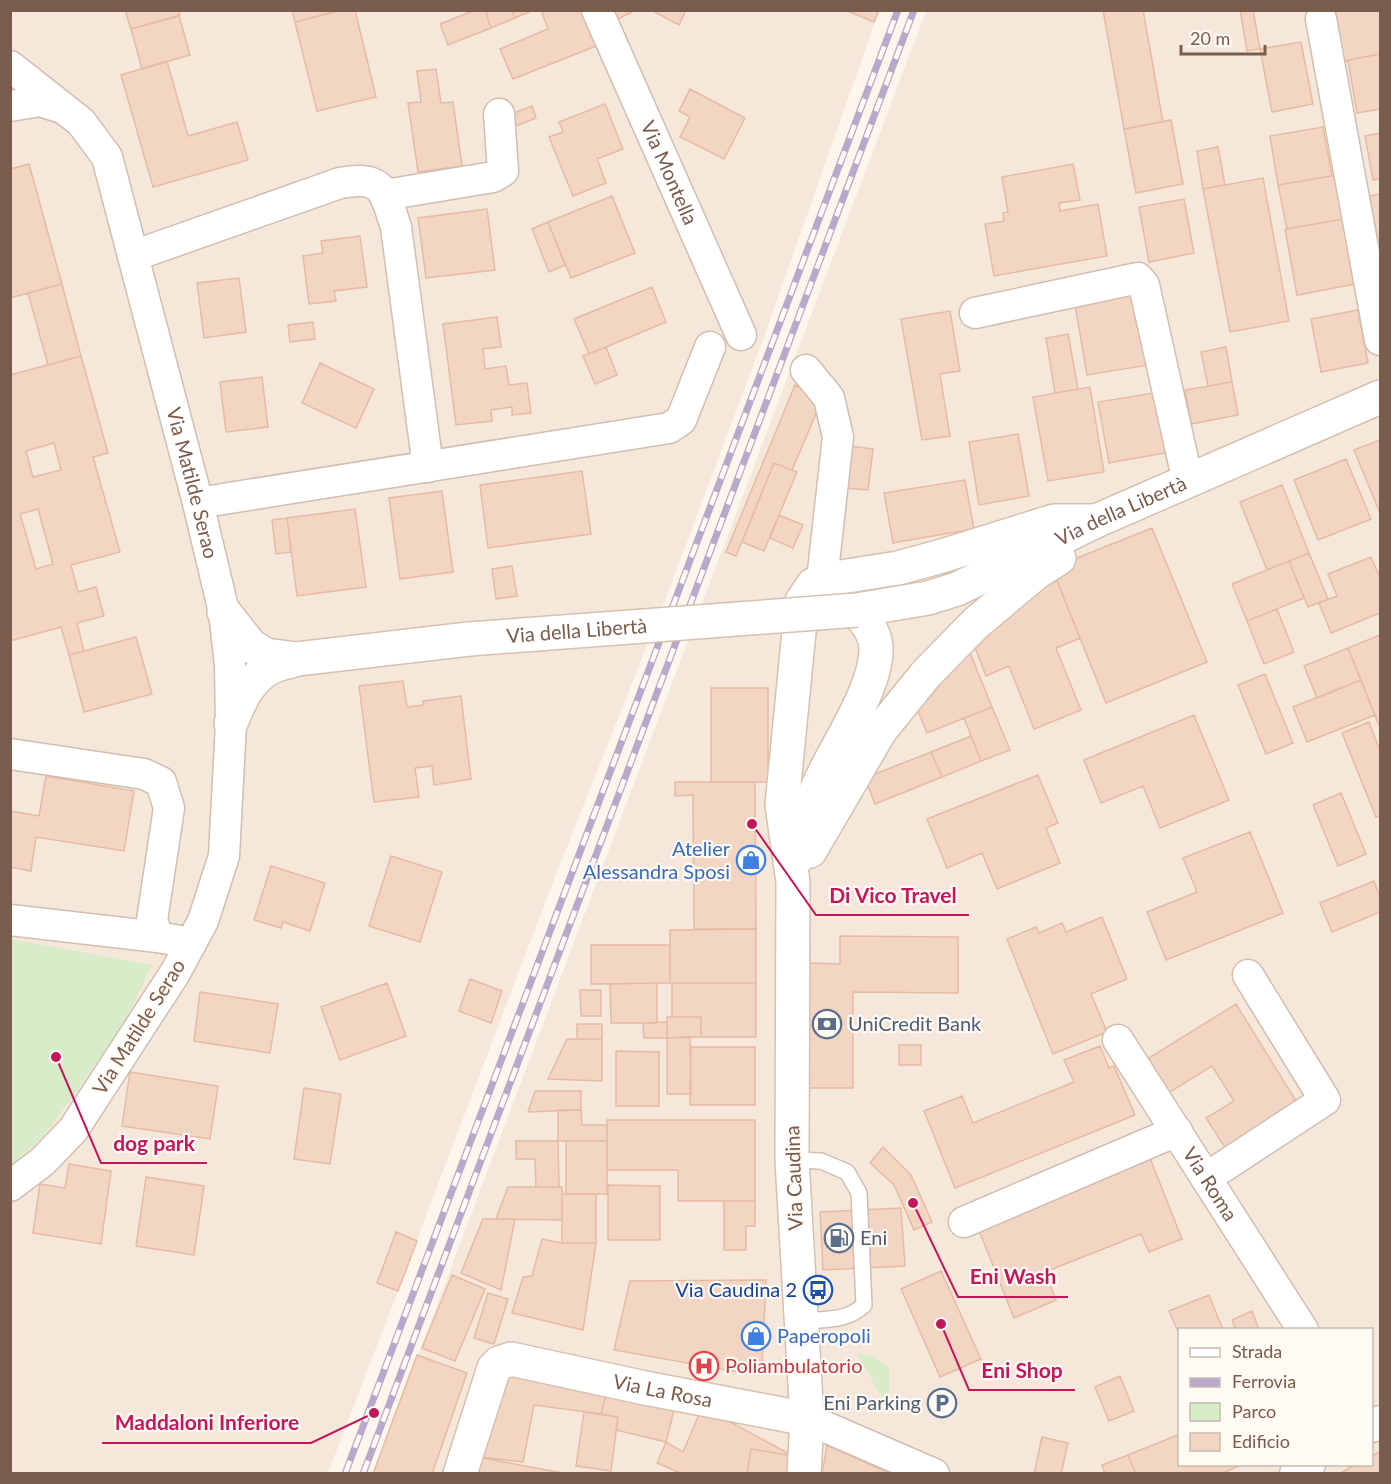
<svg xmlns="http://www.w3.org/2000/svg" width="1391" height="1484" viewBox="0 0 1391 1484" font-family="Lato,sans-serif">
<rect width="100%" height="100%" fill="#fdf6ec"/>
<path fill="#f5e8da" fill-rule="evenodd" d="M10,11H879L764,337L669,590L550,890L421,1229L417,1241L396,1232L377,1282L398,1291L328,1473H11Z
M926,11H1380V1473L373,1474ZM1180,1330H1372V1464H1180Z"/>
<path fill="#d8ecc9" d="M11,939L152,965L123,1026L44,1136L11,1166Z
M857,1353L871,1356L889,1367V1394L882,1398Z"/>
<path fill="#f3d5c3" stroke="#e6bba3" stroke-width="1.5" fill-rule="evenodd" d="M125,10H178L180,15L131,29Z
M292,10H342L295,22Z
M342,10H355L376,97L317,111L295,22Z
M475,10H485L491,28L448,45L440,24Z
M485,10H512L515,18L491,28Z
M512,10H534L515,18Z
M541,10H582L596,46L513,79L500,49L548,29Z
M614,10H636L618,19Z
M651,10H686L679,25Z
M845,10H879L874,22Z
M1103,10H1143L1163,122L1124,129Z
M1240,10H1253L1260,49L1247,51Z
M1346,10H1380V54L1344,61L1335,12Z
M179,16L190,55L142,69L131,29Z
M1301,42L1313,104L1272,112L1260,49Z
M1380,54V109L1357,113L1348,60Z
M167,61L188,136L237,122L248,160L153,187L121,75Z
M436,69L441,103L453,102L462,166L418,172L408,103L421,102L417,71Z
M690,89L745,118L724,159L680,137L690,117L679,111Z
M605,104L623,149L597,159L606,183L573,196L549,137L563,132L559,122Z
M532,106L536,118L513,127L508,115Z
M1171,120L1183,184L1136,193L1124,129Z
M1323,127L1332,176L1278,185L1270,136Z
M1380,133V179L1373,180L1365,136Z
M1218,147L1225,185L1203,189L1197,151Z
M29,164L62,284L10,298V169Z
M1073,164L1080,200L1059,203L1060,211L1098,204L1107,256L994,276L985,224L1004,221L1003,213L1008,212L1002,177Z
M1336,175L1344,219L1287,229L1278,185Z
M1263,178L1289,321L1230,332L1203,189Z
M1380,194V253H1379L1369,196Z
M612,196L635,253L571,278L548,222Z
M1184,199L1194,253L1149,262L1139,207Z
M487,209L495,270L426,278L418,218Z
M1344,219L1356,284L1297,295L1285,229Z
M548,222L565,265L549,272L532,229Z
M360,236L367,287L334,291L336,301L309,304L303,256L323,253L321,241Z
M239,278L246,332L204,338L197,283Z
M62,284L81,356L48,365L28,293Z
M652,287L666,322L589,354L574,319Z
M1136,289L1149,365L1087,375L1074,299Z
M1358,310L1368,363L1321,372L1311,319Z
M950,311L960,371L940,374L950,436L922,440L901,319Z
M497,317L501,347L483,349L485,369L506,366L509,385L527,383L531,413L512,415V407L491,410L492,421L456,425L443,324Z
M313,322L315,339L290,342L288,325Z
M1068,334L1078,389L1055,393L1046,338Z
M606,347L617,375L595,384L583,356Z
M1226,347L1232,382L1208,386L1201,352Z
M81,356L108,453L93,457L120,552L71,565L78,592L96,587L104,616L77,623L84,651L69,655L61,627L10,641V375ZM54,443L61,470L33,477L26,451ZM38,509L53,564L36,569L20,514Z
M320,363L374,389L356,428L302,403Z
M262,377L268,427L226,432L220,382Z
M1232,382L1238,415L1191,424L1185,390Z
M795,385L805,390L818,409L792,470L774,463L736,556L726,552Z
M1090,387L1104,472L1048,481L1033,397Z
M1160,392L1171,452L1109,463L1098,402Z
M1018,434L1029,496L979,505L969,442Z
M1380,440V513L1354,450Z
M849,446L873,449L868,490L845,488Z
M1346,459L1371,519L1318,540L1294,480Z
M774,463L797,472L764,551L742,542Z
M582,471L591,534L488,548L480,485Z
M965,480L974,529L893,543L884,493Z
M1282,485L1309,553L1267,570L1240,502Z
M442,491L453,572L400,579L389,498Z
M355,509L366,587L297,596L287,518Z
M779,515L803,525L793,548L770,538Z
M287,518L291,552L276,554L272,520Z
M1152,528L1207,662L1106,703L1052,568Z
M1309,553L1328,599L1308,607L1289,561Z
M1371,557L1380,578V613L1331,633L1319,603L1337,596L1328,574Z
M1289,561L1304,598L1247,621L1232,584Z
M512,566L517,596L496,599L492,569Z
M1057,581L1080,638L1056,648L1081,710L1034,729L1009,666L986,676L973,642L1029,591Z
M1277,609L1294,652L1264,664L1247,621Z
M1380,635V728L1348,648Z
M136,637L152,694L84,712L69,655Z
M1348,648L1361,680L1317,698L1304,666Z
M969,650L992,707L927,733L914,701Z
M1265,674L1293,743L1266,754L1238,685Z
M1361,680L1375,715L1307,742L1293,707Z
M403,681L407,707L424,705L423,701L461,696L471,779L434,785L432,766L415,768L419,797L374,802L359,686Z
M711,688H768V782H711Z
M992,707L1010,750L981,761L964,718Z
M1194,715L1229,800L1160,828L1143,786L1101,803L1084,760Z
M1369,722L1380,751V816L1376,817L1342,733Z
M971,736L981,761L942,777L931,752Z
M931,752L942,777L875,804L865,778Z
M1038,775L1058,823L1046,828L1060,863L997,889L982,853L947,868L927,819Z
M46,776L134,791L124,851L36,837L31,871L10,867V811L39,816Z
M675,782H755L756,929H694L693,795L675,796Z
M1341,793L1366,854L1338,866L1313,805Z
M1250,832L1283,913L1166,960L1147,912L1197,892L1183,858Z
M391,856L442,872L420,942L369,926Z
M271,866L325,883L310,931L283,922L281,928L254,920Z
M1374,881L1380,897V912L1332,932L1320,903Z
M1102,917L1127,979L1091,994L1107,1032L1053,1054L1007,939L1036,927L1039,933L1062,923L1066,932Z
M756,929V983H670V930Z
M840,936L958,937V993L853,992V1088H807L808,963L840,964Z
M591,945H670V983L591,984Z
M470,979L502,991L491,1023L459,1011Z
M387,983L406,1036L340,1060L321,1007Z
M657,983V1023H611L610,984Z
M672,983H756V1037H701V1017H672Z
M580,990H601V1016H581Z
M200,992L278,1004L270,1053L194,1041Z
M1236,1004L1298,1104L1226,1149L1206,1118L1234,1101L1212,1066L1165,1095L1144,1061Z
M667,1017H701V1037L667,1038Z
M667,1022V1038H644L643,1023Z
M577,1024H602V1039H577Z
M690,1037L691,1094H667V1038Z
M567,1039H602V1081L548,1079Z
M899,1045H921V1065H899Z
M1100,1046L1109,1068L1114,1066L1135,1115L955,1188L924,1111L962,1096L973,1123L1074,1082L1064,1060Z
M691,1047H755V1105H690Z
M616,1051L659,1052V1106H616Z
M130,1072L218,1086L210,1139L122,1126Z
M304,1088L341,1094L330,1164L294,1159Z
M535,1091H581V1110L528,1112Z
M558,1110H581L582,1125H607V1141H558Z
M607,1120H755V1201H678V1170H607Z
M516,1141H558L559,1187H536L535,1159H516Z
M566,1141H607V1194H566Z
M883,1147L911,1175L932,1222L914,1230L894,1185L870,1163Z
M1150,1158L1182,1239L1149,1252L1141,1234L1045,1272L1056,1300L1014,1318L978,1228Z
M69,1164L111,1171L101,1244L33,1233L40,1184L65,1188Z
M146,1177L204,1186L194,1255L136,1246Z
M608,1185L660,1186V1240H608Z
M508,1187H562V1220L496,1219Z
M562,1194H596V1243H562Z
M724,1201H755V1226H746V1250H724Z
M901,1208L905,1266L823,1270L820,1212Z
M483,1219H515L501,1290L461,1273Z
M396,1232L417,1241L398,1291L377,1283Z
M542,1239L562,1243H596L583,1330L512,1313L523,1277L532,1276Z
M941,1271L981,1359L940,1377L901,1289Z
M452,1275L485,1289L455,1361L422,1348Z
M766,1280L762,1365L758,1371L749,1374L614,1350L630,1281Z
M488,1293L508,1299L494,1344L474,1338Z
M1209,1295L1223,1330H1180V1336L1169,1311Z
M1252,1311L1259,1330H1236L1232,1320Z
M417,1355L467,1373L432,1474H373Z
M504,1371L608,1387L601,1414L534,1405L523,1462L472,1456Z
M1120,1376L1134,1411L1109,1421L1095,1387Z
M608,1387L675,1406L666,1442L616,1430L618,1417L601,1414Z
M584,1412L618,1417L611,1471L576,1466Z
M700,1412L723,1418L793,1456L751,1449L747,1474H683L657,1463L666,1442L683,1452Z
M1180,1434V1464H1243L1221,1474H1136L1128,1455Z
M1042,1437L1068,1443L1061,1474H1034Z
M827,1445L891,1474H822Z
M751,1449L793,1456L790,1474H747Z
M1380,1451V1474H1339L1356,1464H1372V1456Z
M1128,1455L1136,1474H1105L1102,1465Z
M472,1456L568,1474H469Z"/>
<g fill="none" stroke-linecap="round" stroke-linejoin="round">
<g stroke="#d1beb0" stroke-width="18">
<path id="lane" d="M792,1160L821,1161L847,1172L859,1193L864,1305C847,1322 823,1319 800,1321"/>
</g>
<g stroke="#d1beb0" stroke-width="33">
<g id="street">
<path id="s1" d="M597,10L741,335"/>
<path d="M1321,19L1380,340"/>
<path id="s2" d="M10,66L81,122L107,157L198,503L224,612L230,665L231,723L224,856L203,921L175,973L73,1130L42,1162L10,1186"/>
<path d="M10,106L40,101L62,108"/>
<path d="M385,195L493,177L503,171L499,114"/>
<path d="M133,256L340,183C384,175 384,191 396,227L428,467"/>
<path d="M975,313L1138,278L1144,285L1188,482"/>
<path d="M806,370L829,398L838,437L822,580"/>
<path d="M198,503L669,428L681,420L710,347"/>
<path d="M10,754L144,774L161,782L169,808L152,920L158,937L191,943"/>
<path d="M10,920L158,937"/>
<path id="s3" d="M1118,1040L1303,1330"/>
<path d="M1206,1178L1325,1100L1248,975"/>
<path d="M964,1222L1177,1131"/>
<path d="M807,1419L934,1474"/>
<path d="M1372,1427L1380,1421"/>
<path d="M1295,1474L1310,1464"/>
</g>
</g>
<g stroke="#d6c0b0" stroke-width="36">
<g id="secondary">
<path d="M224,612L251,646L266,655L297,659"/>
<path d="M231,723C239,702 250,676 274,666C281,663 290,662 297,659L469,639"/>
<path d="M810,851L880,731L926,674L976,623L1037,572L1059,558"/>
<path id="s4" d="M798,857C803,828 809,804 822,778C839,742 875,689 876,651C877,634 866,623 857,610L928,598L957,589L1096,521L1380,397"/>
<path id="s5" d="M460,1474L494,1368L499,1363L511,1359L645,1388L807,1419"/>
<path d="M804,1474L807,1419L792,1160L793,882L782,805L802,601L813,585L822,580L898,568L942,556L1054,521H1096"/>
</g>
</g>
<use href="#lane" stroke="#fff" stroke-width="15"/>
<use href="#street" stroke="#fff" stroke-width="30"/>
<use href="#secondary" stroke="#fff" stroke-width="33"/>
<g stroke="#b9a8c9" stroke-width="7">
<path id="rail" d="M345,1474L898,10
M363,1474L914,10"/>
</g>
<use href="#rail" stroke="#fffaf3" stroke-width="4.5" stroke-dasharray="14" stroke-linecap="butt"/>
<g stroke="#d6c0b0" stroke-width="36" stroke-linecap="butt">
<g id="secondary-bridge">
<path id="s6" d="M469,639L857,610"/>
</g>
</g>
<use href="#secondary-bridge" stroke="#fff" stroke-width="33"/>
</g>
<defs>
<g id="shop-ring" transform="scale(1.5)"><circle r="9.5" fill="#fffaf3" stroke="#3f7fe0" stroke-width="1.5"/><path d="M-5-2.5h2.3a2.7 3.5 0 0 1 5.4 0H5L5.5 6h-11ZM-1.5-2.5h3a1.5 2.3 0 0 0-3 0Z" fill="#3f7fe0"/></g>
<g id="bank-ring" transform="scale(1.5)"><circle r="9.5" fill="#fffaf3" stroke="#5c6f8a" stroke-width="1.5"/><path d="M-6-4H6V4H-6ZM0-2.3a2.3 2.3 0 1 0 0 4.6a2.3 2.3 0 1 0 0-4.6Z" fill="#5c6f8a"/></g>
<g id="fuel-ring" transform="scale(1.5)"><circle r="9.5" fill="#fffaf3" stroke="#5c6f8a" stroke-width="1.5"/><path d="M-5.5-6h7V0h2V4h1.3V-2.5L3-4.5l.8-.8L6-3V5H2.5V1h-1V6h-7ZM-4.2-4.7v3.2H.2V-4.7Z" fill="#5c6f8a"/></g>
<g id="bus-ring" transform="scale(1.5)"><circle r="9.5" fill="#fffaf3" stroke="#1a4fb4" stroke-width="1.5"/><path d="M-5-6H5V4H4V6H2V4H-2V6H-4V4H-5ZM-3.5-4V0h7V-4ZM-3.5 1.2v1.5H-2V1.2ZM2 1.2v1.5H3.5V1.2Z" fill="#1a4fb4"/></g>
<g id="hospital-ring" transform="scale(1.5)"><circle r="9.5" fill="#fffaf3" stroke="#e0444e" stroke-width="1.5"/><path d="M-5-5h3v3.5h4V-5h3V5h-3V1.5h-4V5h-3Z" fill="#e0444e"/></g>
<g id="parking-ring" transform="scale(1.5)"><circle r="9.5" fill="#fffaf3" stroke="#5c6f8a" stroke-width="1.5"/><path d="M-3.5-5.5H1a3.5 3.5 0 0 1 0 7H-1V5.5H-3.5ZM-1-3.4V-.6H.8a1.4 1.4 0 0 0 0-2.8Z" fill="#5c6f8a"/></g>
</defs>
<g fill-rule="evenodd">
<use href="#shop-ring" x="751" y="860"/>
<use href="#bank-ring" x="827" y="1024"/>
<use href="#fuel-ring" x="839" y="1238"/>
<use href="#bus-ring" x="818" y="1290"/>
<use href="#shop-ring" x="756" y="1336"/>
<use href="#hospital-ring" x="704" y="1366"/>
<use href="#parking-ring" x="942" y="1403"/>
</g>
<g text-anchor="middle" stroke-width="4.5" stroke-linejoin="round" paint-order="stroke">
<g font-size="20" fill="#7a5c4d" stroke="#fffaf3">
<text dy="7" stroke="none"><textPath href="#s1" startOffset="178">Via Montella</textPath></text>
<text dy="7" stroke="none"><textPath href="#s2" startOffset="471">Via Matilde Serao</textPath></text>
<text dy="7" stroke="none"><textPath href="#s4" startOffset="552">Via della Libertà</textPath></text>
<text dy="7" stroke="none"><textPath href="#s6" startOffset="108">Via della Libertà</textPath></text>
<text transform="translate(139 1027) rotate(-58)" y="7">Via Matilde Serao</text>
<text transform="translate(794 1178) rotate(-92)" y="7">Via Caudina</text>
<text dy="7" stroke="none"><textPath href="#s3" startOffset="171">Via Roma</textPath></text>
<text dy="7" stroke="none"><textPath href="#s5" startOffset="286">Via La Rosa</textPath></text>
</g>
<g font-size="20" fill="#366cbe" stroke="#fffaf3" text-anchor="end">
<text x="730" y="856">Atelier<tspan x="730" dy="23">Alessandra Sposi</tspan></text>
<text x="777" y="1343" text-anchor="start">Paperopoli</text>
</g>
<g font-size="20" fill="#4e5e75" stroke="#fffaf3" text-anchor="start">
<text x="848" y="1031">UniCredit Bank</text>
<text x="860" y="1245">Eni</text>
<text x="921" y="1410" text-anchor="end">Eni Parking</text>
</g>
<g font-size="20" fill="#164399" stroke="#fffaf3" text-anchor="end">
<text x="797" y="1297">Via Caudina 2</text>
</g>
<g font-size="20" fill="#be3a42" stroke="#fffaf3" text-anchor="start">
<text x="725" y="1373">Poliambulatorio</text>
</g>
</g>
<path fill="none" stroke="#c2185b" stroke-width="2" d="M752 824L816 915H969M56 1057L101 1163H207M913 1203L958 1297H1068M941 1324L969 1390H1075M374 1413L311 1443H102"/>
<g fill="#c2185b" stroke="#fffaf3" stroke-width="2">
<circle cx="752" cy="824" r="6"/>
<circle cx="56" cy="1057" r="6"/>
<circle cx="913" cy="1203" r="6"/>
<circle cx="941" cy="1324" r="6"/>
<circle cx="374" cy="1413" r="6"/>
</g>
<g font-size="21" text-anchor="middle" font-weight="bold" fill="#c2185b" stroke="#fffaf3" stroke-width="4.5" stroke-linejoin="round" paint-order="stroke">
<text x="893" y="903">Di Vico Travel</text>
<text x="154" y="1151">dog park</text>
<text x="1013" y="1284">Eni Wash</text>
<text x="1022" y="1378">Eni Shop</text>
<text x="207" y="1430">Maddaloni Inferiore</text>
</g>
<rect width="1391" height="1484" fill="none" stroke="#7a5c4d" stroke-width="24"/>
<rect x="1178" y="1328" width="195" height="138" fill="#fffaf3" stroke="#cabbb1" stroke-width="1.5"/>
<rect x="1190" y="1348" width="30" height="9" fill="#ffffff" stroke="#cabbb1" stroke-width="1.5"/>
<text x="1232" y="1358" font-size="18" fill="#7a5c4d">Strada</text>
<rect x="1190" y="1378" width="30" height="9" fill="#b9a8c9" stroke="#cabbb1" stroke-width="1.5"/>
<text x="1232" y="1388" font-size="18" fill="#7a5c4d">Ferrovia</text>
<rect x="1190" y="1403" width="30" height="18" fill="#d8ecc9" stroke="#cabbb1" stroke-width="1.5"/>
<text x="1232" y="1418" font-size="18" fill="#7a5c4d">Parco</text>
<rect x="1190" y="1433" width="30" height="18" fill="#f3d5c3" stroke="#cabbb1" stroke-width="1.5"/>
<text x="1232" y="1448" font-size="18" fill="#7a5c4d">Edificio</text>
<path d="M1181 45v9h84v-9" fill="none" stroke="#7a5c4d" stroke-width="3"/>
<text x="1190" y="45" font-size="18" fill="#7a5c4d" stroke="#fffaf3" stroke-width="4.5" paint-order="stroke">20 m</text>
</svg>
